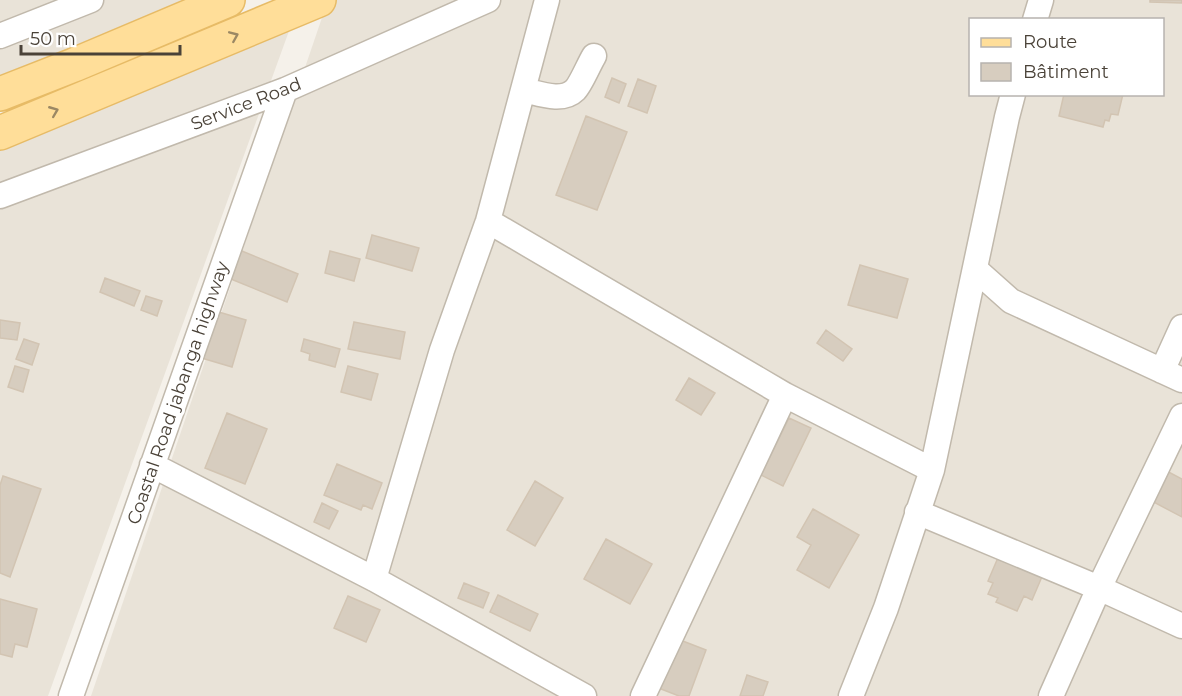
<svg xmlns="http://www.w3.org/2000/svg" width="1182" height="696" viewBox="0 0 1182 696" font-family="Montserrat,sans-serif">
<rect width="100%" height="100%" fill="#f5f1ea"/>
<path fill="#e9e3d8" fill-rule="evenodd" d="M0,0H203L0,86Z
M328,0H1182V696H91ZM970,20H1162V94H970Z
M293,20L48,696H0V134Z"/>
<path fill="#d7cdbf" stroke="#d2c4b2" stroke-width="1.5" d="M1150,0H1182V3L1150,2Z
M612,78L626,84L619,103L605,97Z
M638,79L656,86L647,113L628,106Z
M1064,94H1123L1118,115L1111,114L1109,121L1105,120L1103,127L1059,116Z
M586,116L627,132L597,210L556,195Z
M372,235L419,248L412,271L366,258Z
M237,249L298,274L287,302L226,277Z
M330,251L360,259L354,281L325,273Z
M860,265L908,279L897,318L848,305Z
M105,278L140,291L134,306L100,292Z
M146,296L162,301L157,316L141,310Z
M212,310L246,320L232,367L198,357Z
M0,320L20,323L17,340L0,338Z
M354,322L405,332L400,359L348,349Z
M826,330L852,349L843,361L817,343Z
M24,339L39,344L32,365L16,359Z
M304,339L340,349L335,367L309,360L310,354L301,351Z
M15,366L29,370L23,392L8,387Z
M348,366L378,374L371,400L341,392Z
M689,378L715,393L701,415L676,400Z
M227,413L267,429L245,484L205,468Z
M789,418L811,428L783,486L761,475Z
M337,464L382,483L372,509L363,505L361,510L324,495Z
M1161,468L1182,479V517L1146,498Z
M3,476L41,489L10,577L0,573V485Z
M535,481L563,498L535,546L507,530Z
M322,503L338,511L329,529L314,522Z
M813,509L859,535L829,588L797,570L811,545L797,537Z
M606,539L652,564L630,604L584,579Z
M1000,553L1044,572L1032,600L1024,596L1017,611L996,602L998,598L988,594L993,583L988,581Z
M464,583L489,593L483,608L458,598Z
M498,595L538,614L530,631L490,612Z
M348,596L380,610L366,642L334,628Z
M0,599L37,609L27,647L15,644L12,657L0,654Z
M675,638L706,650L689,696H679L656,687Z
M747,675L768,682L763,696H740Z"/>
<g fill="none" stroke-linecap="round" stroke-linejoin="round">
<g stroke="#c1b9ac" stroke-width="27">
<path id="street" d="M1035,20L1041,0
M0,36L91,0
M523,90C538,93 562,103 575,90C581,84 589,64 594,56
M0,196L285,90L488,0
M488,221L785,395L932,470
M975,269L1011,301L1182,380
M1162,371L1182,327
M152,465L374,579L584,696
M917,512L1099,588L1182,626
M374,579L442,350L488,221L547,0
M71,696L285,90
M643,696L785,395
M851,696L886,608L932,470L1007,117L1013,94
M1051,696L1099,588L1182,416"/>
</g>
<g stroke="#e7bb66" stroke-width="36">
<path id="primary" d="M0,94L74,65L228,0
M0,133L319,0"/>
</g>
<use href="#street" stroke="#fff" stroke-width="24"/>
<use href="#primary" stroke="#ffde99" stroke-width="33"/>
</g>
<defs><path id="oneway-chevron" d="M-2-3.5L2.5 0L-2 3.5" fill="none" stroke-width="1.6" stroke-linecap="round" stroke-linejoin="round" transform="scale(1.5)"/></defs>
<g stroke="#9b8864">
<use href="#oneway-chevron" transform="translate(234 36) rotate(-23)"/>
<use href="#oneway-chevron" transform="translate(54 111) rotate(-22)"/>
</g>
<g text-anchor="middle" stroke-width="6" stroke-linejoin="round" paint-order="stroke">
<g font-size="18" fill="#4a4238" stroke="#fff">
<text transform="translate(246 104) rotate(-21)" y="6">Service Road</text>
<text transform="translate(178 393) rotate(-71)" y="6">Coastal Road jabanga highway</text>
</g>
</g>
<rect x="969" y="18" width="195" height="78" fill="#ffffff" stroke="#b7b3af" stroke-width="1.5"/>
<rect x="981" y="38" width="30" height="9" fill="#ffde99" stroke="#b7b3af" stroke-width="1.5"/>
<text x="1023" y="48" font-size="18" fill="#4a4238">Route</text>
<rect x="981" y="63" width="30" height="18" fill="#d7cdbf" stroke="#b7b3af" stroke-width="1.5"/>
<text x="1023" y="78" font-size="18" fill="#4a4238">Bâtiment</text>
<path d="M21 45v9h159v-9" fill="none" stroke="#4a4238" stroke-width="3"/>
<text x="30" y="45" font-size="18" fill="#4a4238" stroke="#ffffff" stroke-width="4.5" paint-order="stroke">50 m</text>
</svg>
